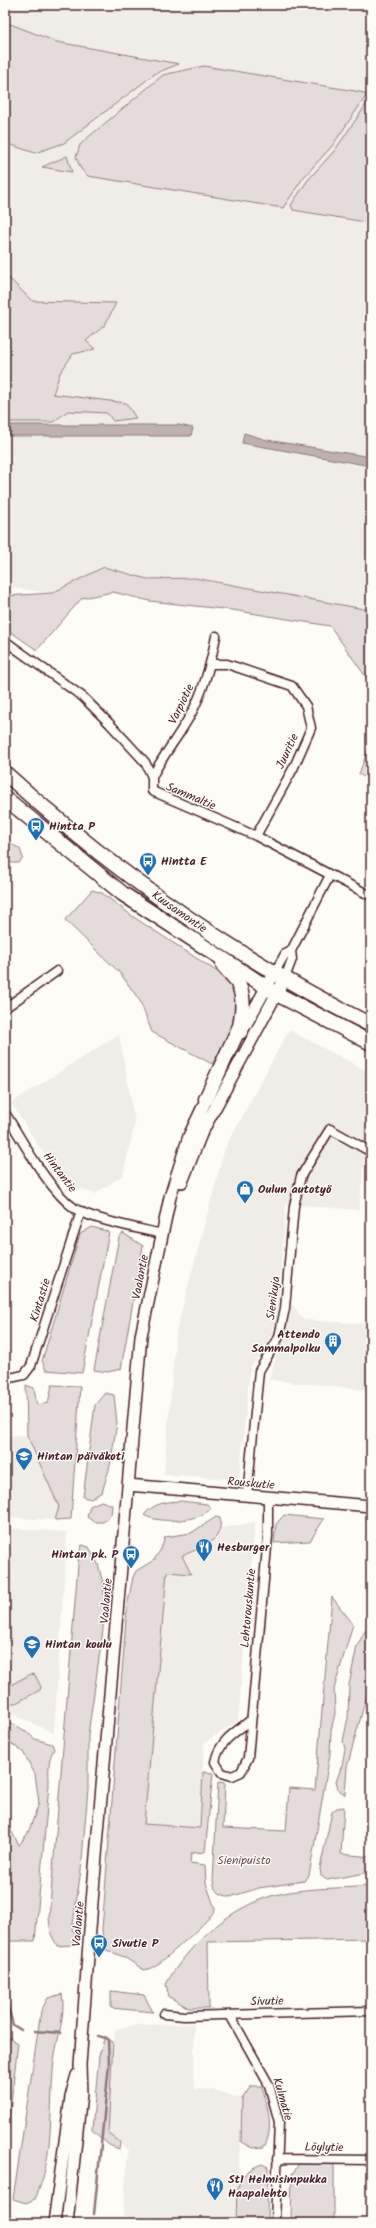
<svg xmlns="http://www.w3.org/2000/svg" width="376" height="2228" viewBox="0 0 376 2228" font-family="Kalam,sans-serif">
<rect width="100%" height="100%" fill="#fdfcf7"/>
<filter id="ink" filterUnits="userSpaceOnUse"><feTurbulence type="fractalNoise" baseFrequency=".025" numOctaves="2"/><feDisplacementMap in="SourceGraphic" scale="8" xChannelSelector="R" yChannelSelector="G"/><feConvolveMatrix kernelMatrix="1 2 1 2 8 2 1 2 1" color-interpolation-filters="sRGB"/></filter>
<g filter="url(#ink)">
<path fill="#f0ece8" d="M5,5H371V611L195,577L147,579L104,567L51,593L5,587Z
M289,1030L371,1073V1132L366,1141L359,1210L286,1204L277,1324L267,1348L250,1368L239,1480L164,1474L176,1332L225,1148Z
M119,1034L135,1123L123,1175L95,1194L62,1182L11,1103Z
M292,1305L304,1320L371,1324V1390L269,1380Z
M27,1435L59,1507L55,1520L5,1517V1436Z
M255,1522L238,1721L204,1743L200,1828L144,1824L167,1572L191,1574L182,1556L215,1540L222,1528Z
M8,1528L67,1532L54,1733L8,1712L5,1706V1529Z
M194,2024V2089L214,2090L242,2099L236,2223H175L123,2216L128,2151L120,2142L108,2133L115,2029L138,2025Z"/>
<path fill="#e3dcda" stroke="#967e82" d="M5,22L57,42L179,64L156,73L64,143L35,153L8,144L5,149Z
M204,66L355,91L364,93L366,96L332,146L303,178L283,208L88,176L81,169L76,157L80,145L85,140L163,75Z
M370,99L371,223L293,210L291,205L308,180L335,150Z
M67,156L72,172L42,167Z
M5,274L32,301L116,303L105,325L86,341L95,349L73,354L60,373L53,394L126,403L136,418L113,421L107,413L68,411L53,422H5Z
M104,567L147,579L195,578L369,610L371,612V684L330,626L232,610L150,601L113,592L82,598L37,650L5,628V596L52,593Z
M371,741V781L359,774Z
M5,840L20,849L23,858L19,863H12L5,858Z
M92,890L102,893L135,918L230,980C248,1015 229,1034 212,1064L152,1032L140,1001L120,973L65,920Z
M92,1227L109,1232L82,1373L46,1370L42,1361L80,1234Z
M123,1233L143,1246L121,1369L108,1372L94,1370L119,1237Z
M26,1385L34,1388L37,1405L48,1403L52,1385L80,1386L71,1519L55,1520L59,1507L27,1435Z
M105,1393L114,1395L117,1423L110,1466L102,1492L91,1499L83,1497L95,1405Z
M101,1501L112,1505L111,1515L103,1522H94L87,1517L90,1506Z
M180,1501L207,1504L211,1508C201,1522 158,1524 144,1515C154,1503 165,1502 180,1501Z
M284,1515L324,1519L310,1541L274,1543L276,1524Z
M216,1517L220,1518C224,1543 200,1547 182,1556L191,1574L167,1572L144,1824L200,1828L203,1772L213,1773L205,1852L191,1853L190,1863L205,1865L206,1883L215,1909C213,1918 166,1958 156,1966C153,1968 148,1969 144,1970L124,1957L104,1949L102,1930L127,1607L133,1577L136,1571L154,1560L161,1549L165,1537L191,1533Z
M82,1545L89,1547L98,1564L104,1587L103,1630L88,1735V1789L81,1870L72,1930L75,1933L76,1938L71,1945L57,1946L51,1934L49,1918L79,1553Z
M332,1597L353,1624L334,1689L335,1713L331,1731L330,1754L309,1876L304,1881L259,1888L230,1897L221,1894L215,1889L213,1881L218,1782L225,1783L223,1828L286,1831L289,1788L315,1790Z
M371,1630V1680L347,1767L345,1795L338,1789L336,1782L342,1765L345,1749L343,1741L348,1718L349,1685L357,1646L365,1631Z
M31,1674L35,1675L41,1687L40,1690L16,1703H11L5,1691L7,1687Z
M5,1721L24,1730L35,1739L52,1744L54,1749C47,1761 49,1772 49,1785L35,1941H5V1820L19,1845L28,1833L39,1803L35,1774L23,1752L5,1739Z
M344,1807L341,1854L371,1857V1872L327,1880L321,1876L320,1868L332,1812L337,1808Z
M371,1886V1939L208,1942L209,2008H189L169,1997L166,1984C188,1945 228,1909 271,1896C303,1887 338,1889 371,1886Z
M111,1991L144,1995L153,2012L111,2008Z
M62,1994C66,2014 57,2039 54,2060C49,2106 55,2157 35,2199L26,2203L13,2199L41,2011L48,1998Z
M5,2035L18,2043L5,2154Z
M105,2036L113,2042L108,2133L120,2142L119,2149L109,2145L92,2130L99,2056Z
M251,2086H262C267,2106 275,2128 264,2147L252,2148L241,2142L242,2099Z
M262,2164L268,2167L267,2222L236,2223C238,2196 231,2175 262,2164Z
M299,2164H334V2223H293L291,2219L292,2174Z"/>
<path fill="#c0b1b1" stroke="#91777b" d="M5,425H179L193,428L191,436H5Z
M244,433L267,440L371,457V466L242,443Z"/>
<g fill="none" stroke-linecap="round" stroke-linejoin="round">
<path stroke="#91777b" stroke-width="2.5" d="M5,1995L13,2025L21,2030
M34,2031L61,2033
M94,2214L109,2065L108,2039L98,2036"/>
<g stroke="#4a1f2b" stroke-width="11">
<path id="street" d="M5,641L83,697L109,723L145,762L152,777V791L256,836L371,896
M211,664H227L292,686L306,706L311,728L294,767L256,836
M152,777C163,755 179,736 191,714C204,690 211,663 216,636
M275,972L285,954L291,951L330,875
M285,978L292,959L291,951
M5,1008L57,971
M5,1113C23,1141 47,1188 74,1208C89,1219 141,1229 162,1234
M5,1379L24,1375L31,1366L81,1211
M247,1496L259,1371L279,1337L285,1308L294,1206L301,1176L330,1129L371,1152
M251,1720C235,1732 219,1741 215,1762L222,1773L232,1776L241,1772L248,1758L268,1536V1498
M164,2014L184,2016L371,2011
M230,2015L269,2085L279,2122L275,2223
M277,2159L371,2160"/>
</g>
<g stroke="#4a1f2b" stroke-width="14">
<path id="secondary" d="M241,1033L275,972
M182,1182L201,1134L285,978
M128,1485L371,1506
M54,2223L71,2097L77,2075
M67,2223L81,2094L80,2065L92,1902L141,1336L170,1197L189,1136L210,1092"/>
</g>
<g stroke="#4a1f2b" stroke-width="17">
<g id="highway">
<path id="s1" d="M5,773C115,873 238,959 371,1025"/>
<path d="M5,798L123,894L277,994L371,1043"/>
<path d="M206,1099L240,1026C243,1010 245,994 236,980C232,974 227,971 223,965"/>
</g>
</g>
<use href="#street" stroke="#fdfcf7" stroke-width="8"/>
<use href="#secondary" stroke="#fdfcf7" stroke-width="11"/>
<use href="#highway" stroke="#fdfcf7" stroke-width="14"/>
</g>
</g>
<defs>
<g id="bus-pin" transform="scale(0.9)"><path d="M0 17L-7.5 6A9.5 9.5 0 1 1 7.5 6Z" fill="#1f6fb2" stroke="#fdfcf7"/><path d="M-5-6H5V4H4V6H2V4H-2V6H-4V4H-5ZM-3.5-4V0h7V-4ZM-3.5 1.2v1.5H-2V1.2ZM2 1.2v1.5H3.5V1.2Z" fill="#fff"/></g>
<g id="shop-pin" transform="scale(0.9)"><path d="M0 17L-7.5 6A9.5 9.5 0 1 1 7.5 6Z" fill="#1f6fb2" stroke="#fdfcf7"/><path d="M-5-2.5h2.3a2.7 3.5 0 0 1 5.4 0H5L5.5 6h-11ZM-1.5-2.5h3a1.5 2.3 0 0 0-3 0Z" fill="#fff"/></g>
<g id="building-pin" transform="scale(0.9)"><path d="M0 17L-7.5 6A9.5 9.5 0 1 1 7.5 6Z" fill="#1f6fb2" stroke="#fdfcf7"/><path d="M-4-6H4V6H1V3H-1V6H-4ZM-2.5-4.3h1.7v1.8h-1.7ZM.8-4.3h1.7v1.8H.8ZM-2.5-1h1.7V.8h-1.7ZM.8-1h1.7V.8H.8Z" fill="#fff"/></g>
<g id="school-pin" transform="scale(0.9)"><path d="M0 17L-7.5 6A9.5 9.5 0 1 1 7.5 6Z" fill="#1f6fb2" stroke="#fdfcf7"/><path d="M0-5L7-2L0 1L-7-2ZM-4 1L0 2.5L4 1V4Q0 6-4 4Z" fill="#fff"/></g>
<g id="restaurant-pin" transform="scale(0.9)"><path d="M0 17L-7.5 6A9.5 9.5 0 1 1 7.5 6Z" fill="#1f6fb2" stroke="#fdfcf7"/><path d="M-5-6h1v4h1v-4h1v4h1v-4h1v5L-1.5 .5V6h-2V.5L-5-1ZM5-6V6H3V1.5H1.5Q1.5-4 5-6Z" fill="#fff"/></g>
</defs>
<g fill-rule="evenodd">
<use href="#bus-pin" x="36" y="826"/>
<use href="#bus-pin" x="148" y="861"/>
<use href="#shop-pin" x="245" y="1189"/>
<use href="#building-pin" x="333" y="1341"/>
<use href="#school-pin" x="24" y="1456"/>
<use href="#restaurant-pin" x="204" y="1547"/>
<use href="#bus-pin" x="131" y="1554"/>
<use href="#school-pin" x="32" y="1644"/>
<use href="#bus-pin" x="99" y="1943"/>
<use href="#restaurant-pin" x="215" y="2186"/>
</g>
<g text-anchor="middle" stroke-width="3" stroke-linejoin="round" paint-order="stroke">
<g font-size="12" fill="#4a1f2b" stroke="#fdfcf7">
<text transform="translate(181 704) rotate(-64)" y="4">Varpiotie</text>
<text transform="translate(287 751) rotate(-65)" y="4">Juuritie</text>
<text transform="translate(191 796) rotate(23)" y="4">Sammaltie</text>
<text dy="4" stroke="none"><textPath href="#s1" startOffset="223">Kuusamontie</textPath></text>
<text transform="translate(60 1172) rotate(53)" y="4">Hintantie</text>
<text transform="translate(140 1277) rotate(-79)" y="4">Vaalantie</text>
<text transform="translate(273 1298) rotate(-83)" y="4">Sienikuja</text>
<text transform="translate(40 1300) rotate(-73)" y="4">Kintastie</text>
<text transform="translate(251 1483) rotate(5)" y="4">Rouskutie</text>
<text transform="translate(106 1601) rotate(-85)" y="4">Vaalantie</text>
<text transform="translate(248 1608) rotate(-85)" y="4">Lehtorouskuntie</text>
<text transform="translate(78 1924) rotate(-85)" y="4">Vaalantie</text>
<text transform="translate(267 2001) rotate(-1)" y="4">Sivutie</text>
<text transform="translate(283 2099) rotate(74)" y="4">Kulmatie</text>
<text transform="translate(324 2147) rotate(1)" y="4">Löylytie</text>
</g>
<g font-size="12" font-weight="bold" fill="#4a1f2b" stroke="#fdfcf7" text-anchor="start">
<text x="49" y="830">Hintta P</text>
<text x="161" y="865">Hintta E</text>
<text x="258" y="1193">Oulun autotyö</text>
<text x="320" y="1338" text-anchor="end">Attendo<tspan x="320" dy="14">Sammalpolku</tspan></text>
<text x="37" y="1460">Hintan päiväkoti</text>
<text x="217" y="1551">Hesburger</text>
<text x="118" y="1558" text-anchor="end">Hintan pk. P</text>
<text x="45" y="1648">Hintan koulu</text>
<text x="112" y="1947">Sivutie P</text>
<text x="228" y="2183">St1 Helmisimpukka<tspan x="228" dy="14">Haapalehto</tspan></text>
</g>
<g font-size="12" fill="#704e57" stroke="#fdfcf7">
<text x="244" y="1864">Sienipuisto</text>
</g>
</g>
<rect width="376" height="2228" fill="none" stroke="#fdfcf7" stroke-width="20"/>
<rect x="10" y="10" width="356" height="2208" fill="none" stroke="#4a1f2b" stroke-width="1.5" filter="url(#ink)"/>
</svg>
